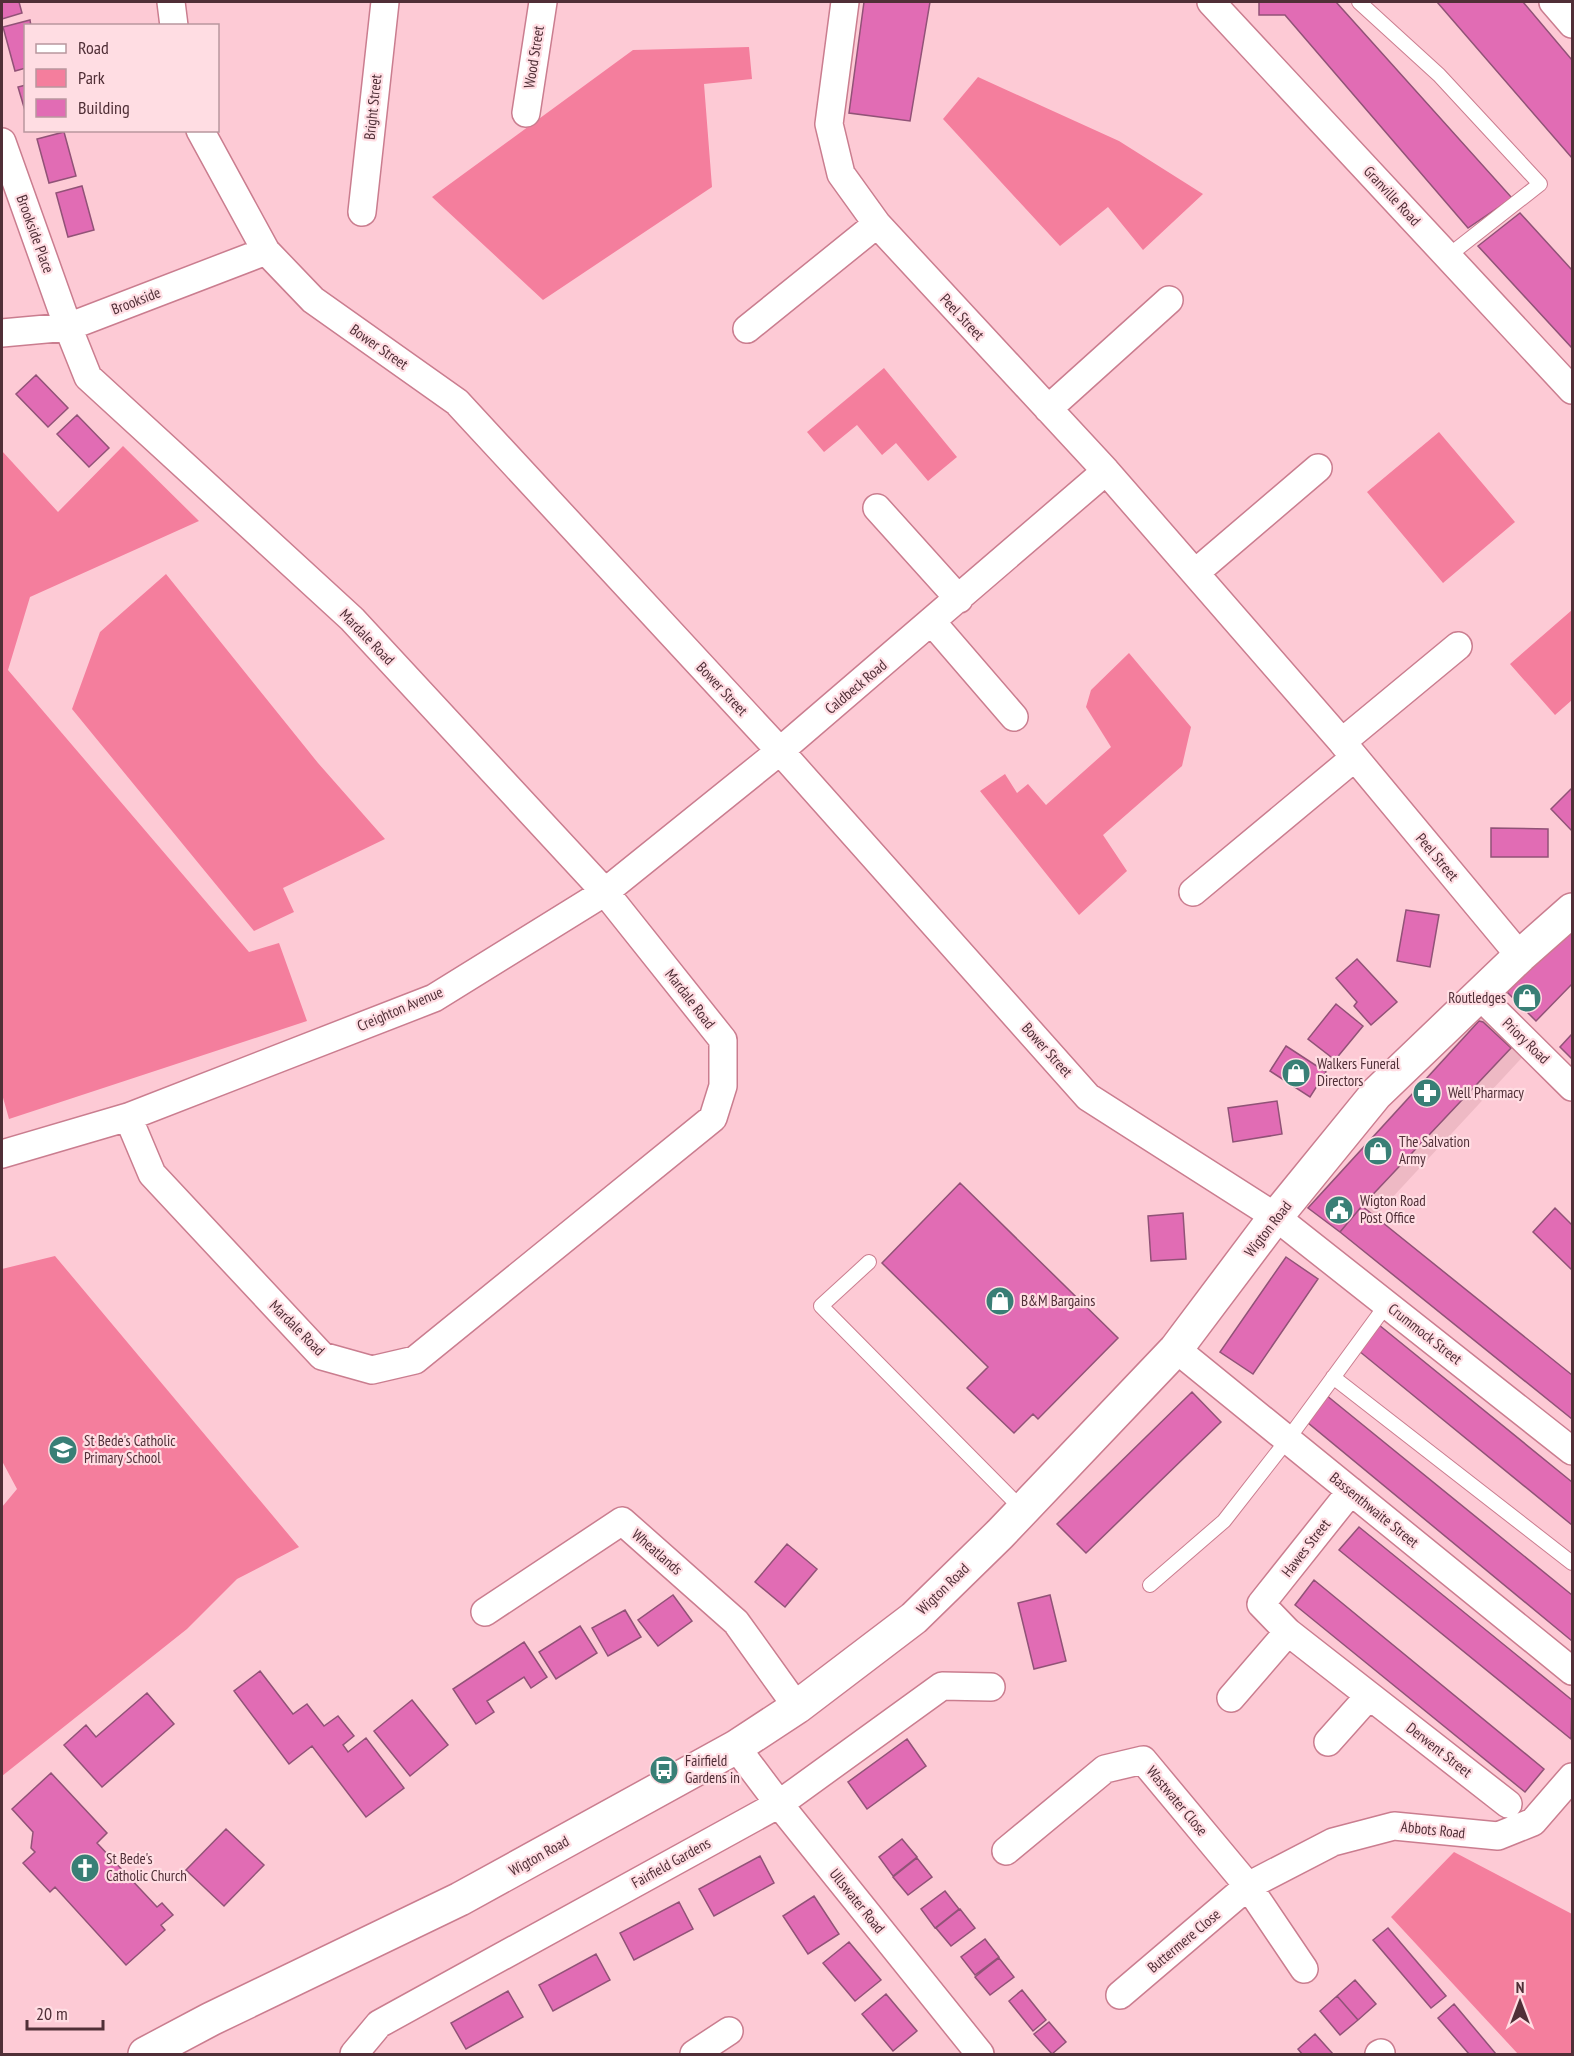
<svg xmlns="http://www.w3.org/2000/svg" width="1574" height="2056" viewBox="0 0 1574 2056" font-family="'PT Sans Narrow',sans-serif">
<rect width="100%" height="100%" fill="#fdcad5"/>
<path fill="#eeb9c4" d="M1487,1010L1530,1049L1352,1241L1307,1208Z"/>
<path fill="#f47e9d" d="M749,47L752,79L704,84L712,187L543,300L432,197L633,50Z
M978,77L1119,141L1203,194L1143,250L1108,207L1060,246L943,119Z
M884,368L957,457L928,481L896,443L882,455L857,425L824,452L807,432Z
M1439,432L1515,522L1443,583L1367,492Z
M123,446L199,521L30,597L8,670L249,952L279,943L307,1021L9,1119L2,1094V451L58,512Z
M166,574L318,763L385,839L283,888L294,912L254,931L72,709L100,632Z
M1572,610V700L1555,715L1510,664Z
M1129,653L1191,727L1182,766L1103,835L1127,871L1079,915L980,791L1005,774L1017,793L1028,784L1046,805L1111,747L1086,707L1091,690Z
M55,1256L299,1547L237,1579L187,1629L2,1776V1507L17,1489L2,1461V1269Z
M1454,1852L1572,1914V2054H1518L1391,1917Z"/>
<path fill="#e16cb4" stroke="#915277" stroke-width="1.5" d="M2,2H19L22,13L2,19Z
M864,2H930L910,121L849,113Z
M1259,2H1336L1512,198L1468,228L1285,15H1259Z
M1437,2H1523L1572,60V158Z
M30,20L31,26H26V68L15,71L3,27Z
M26,85V114L18,87Z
M64,132L76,176L49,183L37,139Z
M82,186L94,230L68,237L56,193Z
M1520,213L1572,270V348L1478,246Z
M36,375L68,408L48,427L16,394Z
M77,415L109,448L89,467L57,434Z
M1572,788V831L1551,809Z
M1491,828L1548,829V857H1491Z
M1406,910L1439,915L1430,967L1397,961Z
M1572,926V984L1536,1021L1507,992Z
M1357,959L1397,1002L1371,1025L1354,1006L1357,1002L1336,978Z
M1336,1004L1363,1026L1335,1060L1308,1039Z
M1479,1021L1483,1022L1511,1048L1362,1206L1340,1232L1308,1208Z
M1572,1034V1059L1560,1047Z
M1286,1046L1326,1072L1310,1097L1270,1071Z
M1277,1101L1282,1134L1233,1142L1228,1108Z
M960,1183L1118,1338L1038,1419L1033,1414L1014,1433L967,1388L988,1367L882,1263Z
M1362,1206L1572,1375V1419L1340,1232Z
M1555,1208L1572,1225V1270L1533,1232Z
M1183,1213L1186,1259L1151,1261L1148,1216Z
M1286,1257L1318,1279L1253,1374L1220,1352Z
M1379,1325L1572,1482V1525L1359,1351Z
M1192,1392L1221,1422L1086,1553L1057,1524Z
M1326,1395L1572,1595V1641L1307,1422Z
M1359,1527L1572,1700L1571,1739L1339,1550Z
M787,1544L817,1569L785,1607L755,1582Z
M1314,1580L1544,1769L1525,1792L1295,1605Z
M673,1595L692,1621L658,1646L638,1620Z
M1050,1595L1066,1661L1034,1669L1018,1603Z
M625,1610L641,1637L608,1656L592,1628Z
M580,1626L597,1653L556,1679L539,1652Z
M524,1642L547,1677L531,1688L524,1677L487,1701L494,1712L476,1724L453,1689Z
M260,1671L293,1714L307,1704L324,1726L338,1716L354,1736L343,1745L348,1752L366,1738L404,1788L366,1817L312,1746L289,1764L234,1691Z
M147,1693L174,1724L102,1787L64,1745L86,1725L96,1737Z
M412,1700L448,1745L410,1776L374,1731Z
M907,1739L926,1766L867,1809L848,1782Z
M51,1773L107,1833L97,1843L157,1907L162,1903L173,1915L161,1925L165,1930L126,1965L55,1887L50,1892L23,1863L35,1852L31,1848L33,1832L12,1809Z
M226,1829L264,1865L224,1906L186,1870Z
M902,1839L917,1857L893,1876L879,1857Z
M760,1856L774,1883L714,1916L699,1889Z
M917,1858L932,1877L908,1895L893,1877Z
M945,1891L959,1909L935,1928L921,1909Z
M814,1896L839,1934L808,1954L783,1916Z
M679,1902L693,1929L634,1960L620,1933Z
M960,1909L975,1928L951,1946L936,1928Z
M1388,1928L1446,1996L1431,2008L1373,1940Z
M985,1939L999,1957L975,1975L961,1957Z
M849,1942L881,1980L855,2001L823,1963Z
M596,1954L610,1980L553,2011L539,1985Z
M999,1958L1014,1977L990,1995L975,1977Z
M1355,1980L1376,2004L1358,2020L1337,1996Z
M1022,1990L1046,2020L1033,2031L1009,2001Z
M508,1991L523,2017L466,2049L451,2023Z
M886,1994L917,2031L893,2051L862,2014Z
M1337,1996L1358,2020L1340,2035L1320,2011Z
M1454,2004L1496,2054H1469L1438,2018Z
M1049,2022L1066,2042L1052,2054L1034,2034Z
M1315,2034L1333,2054H1302L1298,2049Z"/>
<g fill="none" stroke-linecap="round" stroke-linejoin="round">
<g stroke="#ca7d8f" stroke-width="16">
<path id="service" d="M1359,2L1439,75L1540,184L1448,256
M869,1262L821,1306L1023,1510
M1333,1377L1572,1563
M1150,1585L1224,1521L1288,1439L1387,1304"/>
</g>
<g stroke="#ca7d8f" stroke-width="30">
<path id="minor" d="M171,2L174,26
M845,2L829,124L841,174L877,224L1106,471L1342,742L1520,956
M1211,2L1572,390
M1553,2L1572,24
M526,113L543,2
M200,130L266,251L313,300L457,402L780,751L1088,1097L1276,1217L1572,1451
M2,142L68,327L88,377L352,619L605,892L723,1040V1086L713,1118L415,1360L372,1370L322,1356L152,1174L128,1117
M362,212L385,2
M747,329L877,224
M2,333L68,327L266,251
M1048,409L1169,300
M877,508L959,599
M1195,573L1318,468
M932,622L1014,717
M1342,742L1458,646
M1193,892L1354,758
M1479,995L1572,1087
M2,1154L128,1117L434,998L605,892L780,751L1106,471
M1176,1349L1572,1671
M1351,1491L1261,1604L1288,1632L1508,1804
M485,1612L622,1521L736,1622L797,1707
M1231,1698L1288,1632
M1328,1742L1369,1696
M736,1747L779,1804L980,2054
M1006,1851L1105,1769L1143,1760L1248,1886L1304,1969
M1120,1995L1248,1886L1333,1842L1394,1826L1498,1836L1533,1822L1572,1777
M354,2054L379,2024L779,1804L942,1686L991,1687
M694,2054L729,2031
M1379,2054L1381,2053"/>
</g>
<g stroke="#ca7d8f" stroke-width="36">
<path id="primary" d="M145,2054L211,2019L460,1899L736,1747L797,1707L914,1618L1000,1534L1176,1349L1270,1224L1376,1094L1520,956L1572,910"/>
</g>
<use href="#service" stroke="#fff" stroke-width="14"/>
<use href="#minor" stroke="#fff" stroke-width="27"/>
<use href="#primary" stroke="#fff" stroke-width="33"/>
</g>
<defs>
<g id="shop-disc" transform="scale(1.5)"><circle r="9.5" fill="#397f76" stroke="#ffdde3"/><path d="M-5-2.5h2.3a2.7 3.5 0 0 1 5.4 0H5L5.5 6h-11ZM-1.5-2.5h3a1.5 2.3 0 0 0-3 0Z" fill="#fff"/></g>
<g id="pharmacy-disc" transform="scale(1.5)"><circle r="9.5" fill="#397f76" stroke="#ffdde3"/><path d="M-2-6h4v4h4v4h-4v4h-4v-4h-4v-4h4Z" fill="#fff"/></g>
<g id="civic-disc" transform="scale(1.5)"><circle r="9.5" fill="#397f76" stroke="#ffdde3"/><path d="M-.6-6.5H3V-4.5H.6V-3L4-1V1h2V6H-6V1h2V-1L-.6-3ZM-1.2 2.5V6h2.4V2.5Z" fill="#fff"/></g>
<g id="school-disc" transform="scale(1.5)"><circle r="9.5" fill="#397f76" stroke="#ffdde3"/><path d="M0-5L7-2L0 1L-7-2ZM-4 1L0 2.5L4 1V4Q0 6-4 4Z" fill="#fff"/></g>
<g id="bus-disc" transform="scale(1.5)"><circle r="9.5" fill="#397f76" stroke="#ffdde3"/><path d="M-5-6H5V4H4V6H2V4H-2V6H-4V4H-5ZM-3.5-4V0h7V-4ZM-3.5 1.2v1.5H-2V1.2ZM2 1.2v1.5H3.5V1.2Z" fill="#fff"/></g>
<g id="church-disc" transform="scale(1.5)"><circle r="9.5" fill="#397f76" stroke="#ffdde3"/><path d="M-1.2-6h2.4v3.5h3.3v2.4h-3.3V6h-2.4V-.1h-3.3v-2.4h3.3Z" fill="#fff"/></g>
</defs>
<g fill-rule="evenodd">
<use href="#shop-disc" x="1527" y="998"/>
<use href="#shop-disc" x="1296" y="1073"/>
<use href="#pharmacy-disc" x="1427" y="1093"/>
<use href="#shop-disc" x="1378" y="1151"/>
<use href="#civic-disc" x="1339" y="1210"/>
<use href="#shop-disc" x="1000" y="1301"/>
<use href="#school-disc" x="63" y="1450"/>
<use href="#bus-disc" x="664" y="1770"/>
<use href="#church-disc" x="85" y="1868"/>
</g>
<g text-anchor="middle" stroke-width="4.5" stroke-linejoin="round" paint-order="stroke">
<g font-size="15" fill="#502f37" stroke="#ffdde3">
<text transform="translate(534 57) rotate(-81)" y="5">Wood Street</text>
<text transform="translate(373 107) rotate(-84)" y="5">Bright Street</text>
<text transform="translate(1392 196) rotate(47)" y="5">Granville Road</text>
<text transform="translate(35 234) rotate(70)" y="5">Brookside Place</text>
<text transform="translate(136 301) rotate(-21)" y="5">Brookside</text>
<text transform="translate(962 317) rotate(47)" y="5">Peel Street</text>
<text transform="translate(379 347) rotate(35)" y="5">Bower Street</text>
<text transform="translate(367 637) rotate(46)" y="5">Mardale Road</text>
<text transform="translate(856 687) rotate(-40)" y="5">Caldbeck Road</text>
<text transform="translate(722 689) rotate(47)" y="5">Bower Street</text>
<text transform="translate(1437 857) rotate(50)" y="5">Peel Street</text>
<text transform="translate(690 999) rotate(52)" y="5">Mardale Road</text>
<text transform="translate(400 1009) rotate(-23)" y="5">Creighton Avenue</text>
<text transform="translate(1526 1041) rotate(44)" y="5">Priory Road</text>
<text transform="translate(1047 1050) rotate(48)" y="5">Bower Street</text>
<text transform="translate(1268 1229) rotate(-52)" y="5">Wigton Road</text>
<text transform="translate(297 1328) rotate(45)" y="5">Mardale Road</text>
<text transform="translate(1425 1334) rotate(38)" y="5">Crummock Street</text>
<text transform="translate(1374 1510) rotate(39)" y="5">Bassenthwaite Street</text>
<text transform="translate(1306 1548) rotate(-52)" y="5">Hawes Street</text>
<text transform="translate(657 1552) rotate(41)" y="5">Wheatlands</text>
<text transform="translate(943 1589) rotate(-44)" y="5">Wigton Road</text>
<text transform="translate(1439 1750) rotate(38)" y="5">Derwent Street</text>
<text transform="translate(1177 1801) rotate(50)" y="5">Wastwater Close</text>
<text transform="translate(1433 1830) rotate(6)" y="5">Abbots Road</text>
<text transform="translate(539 1856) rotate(-29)" y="5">Wigton Road</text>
<text transform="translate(671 1863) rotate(-29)" y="5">Fairfield Gardens</text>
<text transform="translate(857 1901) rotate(51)" y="5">Ullswater Road</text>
<text transform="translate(1184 1941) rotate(-40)" y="5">Buttermere Close</text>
</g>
<g font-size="15" fill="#502f37" stroke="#ffdde3" text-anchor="start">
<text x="1506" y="1003" text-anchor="end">Routledges</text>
<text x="1317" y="1069">Walkers Funeral<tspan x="1317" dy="17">Directors</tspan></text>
<text x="1448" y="1098">Well Pharmacy</text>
<text x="1399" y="1147">The Salvation<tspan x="1399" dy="17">Army</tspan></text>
<text x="1360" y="1206">Wigton Road<tspan x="1360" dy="17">Post Office</tspan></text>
<text x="1021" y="1306">B&amp;M Bargains</text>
<text x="84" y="1446">St Bede's Catholic<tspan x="84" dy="17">Primary School</tspan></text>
<text x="685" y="1766">Fairfield<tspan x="685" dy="17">Gardens in</tspan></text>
<text x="106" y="1864">St Bede's<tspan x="106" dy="17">Catholic Church</tspan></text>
</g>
</g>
<rect width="1574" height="2056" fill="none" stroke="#502f37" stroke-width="6"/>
<rect x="24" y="24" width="195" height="108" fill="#ffdde3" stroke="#b9979e" stroke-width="1.5"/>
<rect x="36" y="44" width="30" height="9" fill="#ffffff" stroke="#b9979e" stroke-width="1.5"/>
<text x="78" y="54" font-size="18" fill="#502f37">Road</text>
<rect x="36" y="69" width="30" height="18" fill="#f47e9d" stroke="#b9979e" stroke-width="1.5"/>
<text x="78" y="84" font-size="18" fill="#502f37">Park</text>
<rect x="36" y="99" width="30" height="18" fill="#e16cb4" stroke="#b9979e" stroke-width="1.5"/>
<text x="78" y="114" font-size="18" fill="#502f37">Building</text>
<g transform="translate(1520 2002)" stroke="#ffdde3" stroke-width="4.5" paint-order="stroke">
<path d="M0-4.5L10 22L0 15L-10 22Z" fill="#502f37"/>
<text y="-9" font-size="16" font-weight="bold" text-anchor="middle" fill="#502f37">N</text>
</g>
<path d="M27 2020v9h76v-9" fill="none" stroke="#502f37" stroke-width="3"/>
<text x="36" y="2020" font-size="18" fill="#502f37" stroke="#ffdde3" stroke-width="4.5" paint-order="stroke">20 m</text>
</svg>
